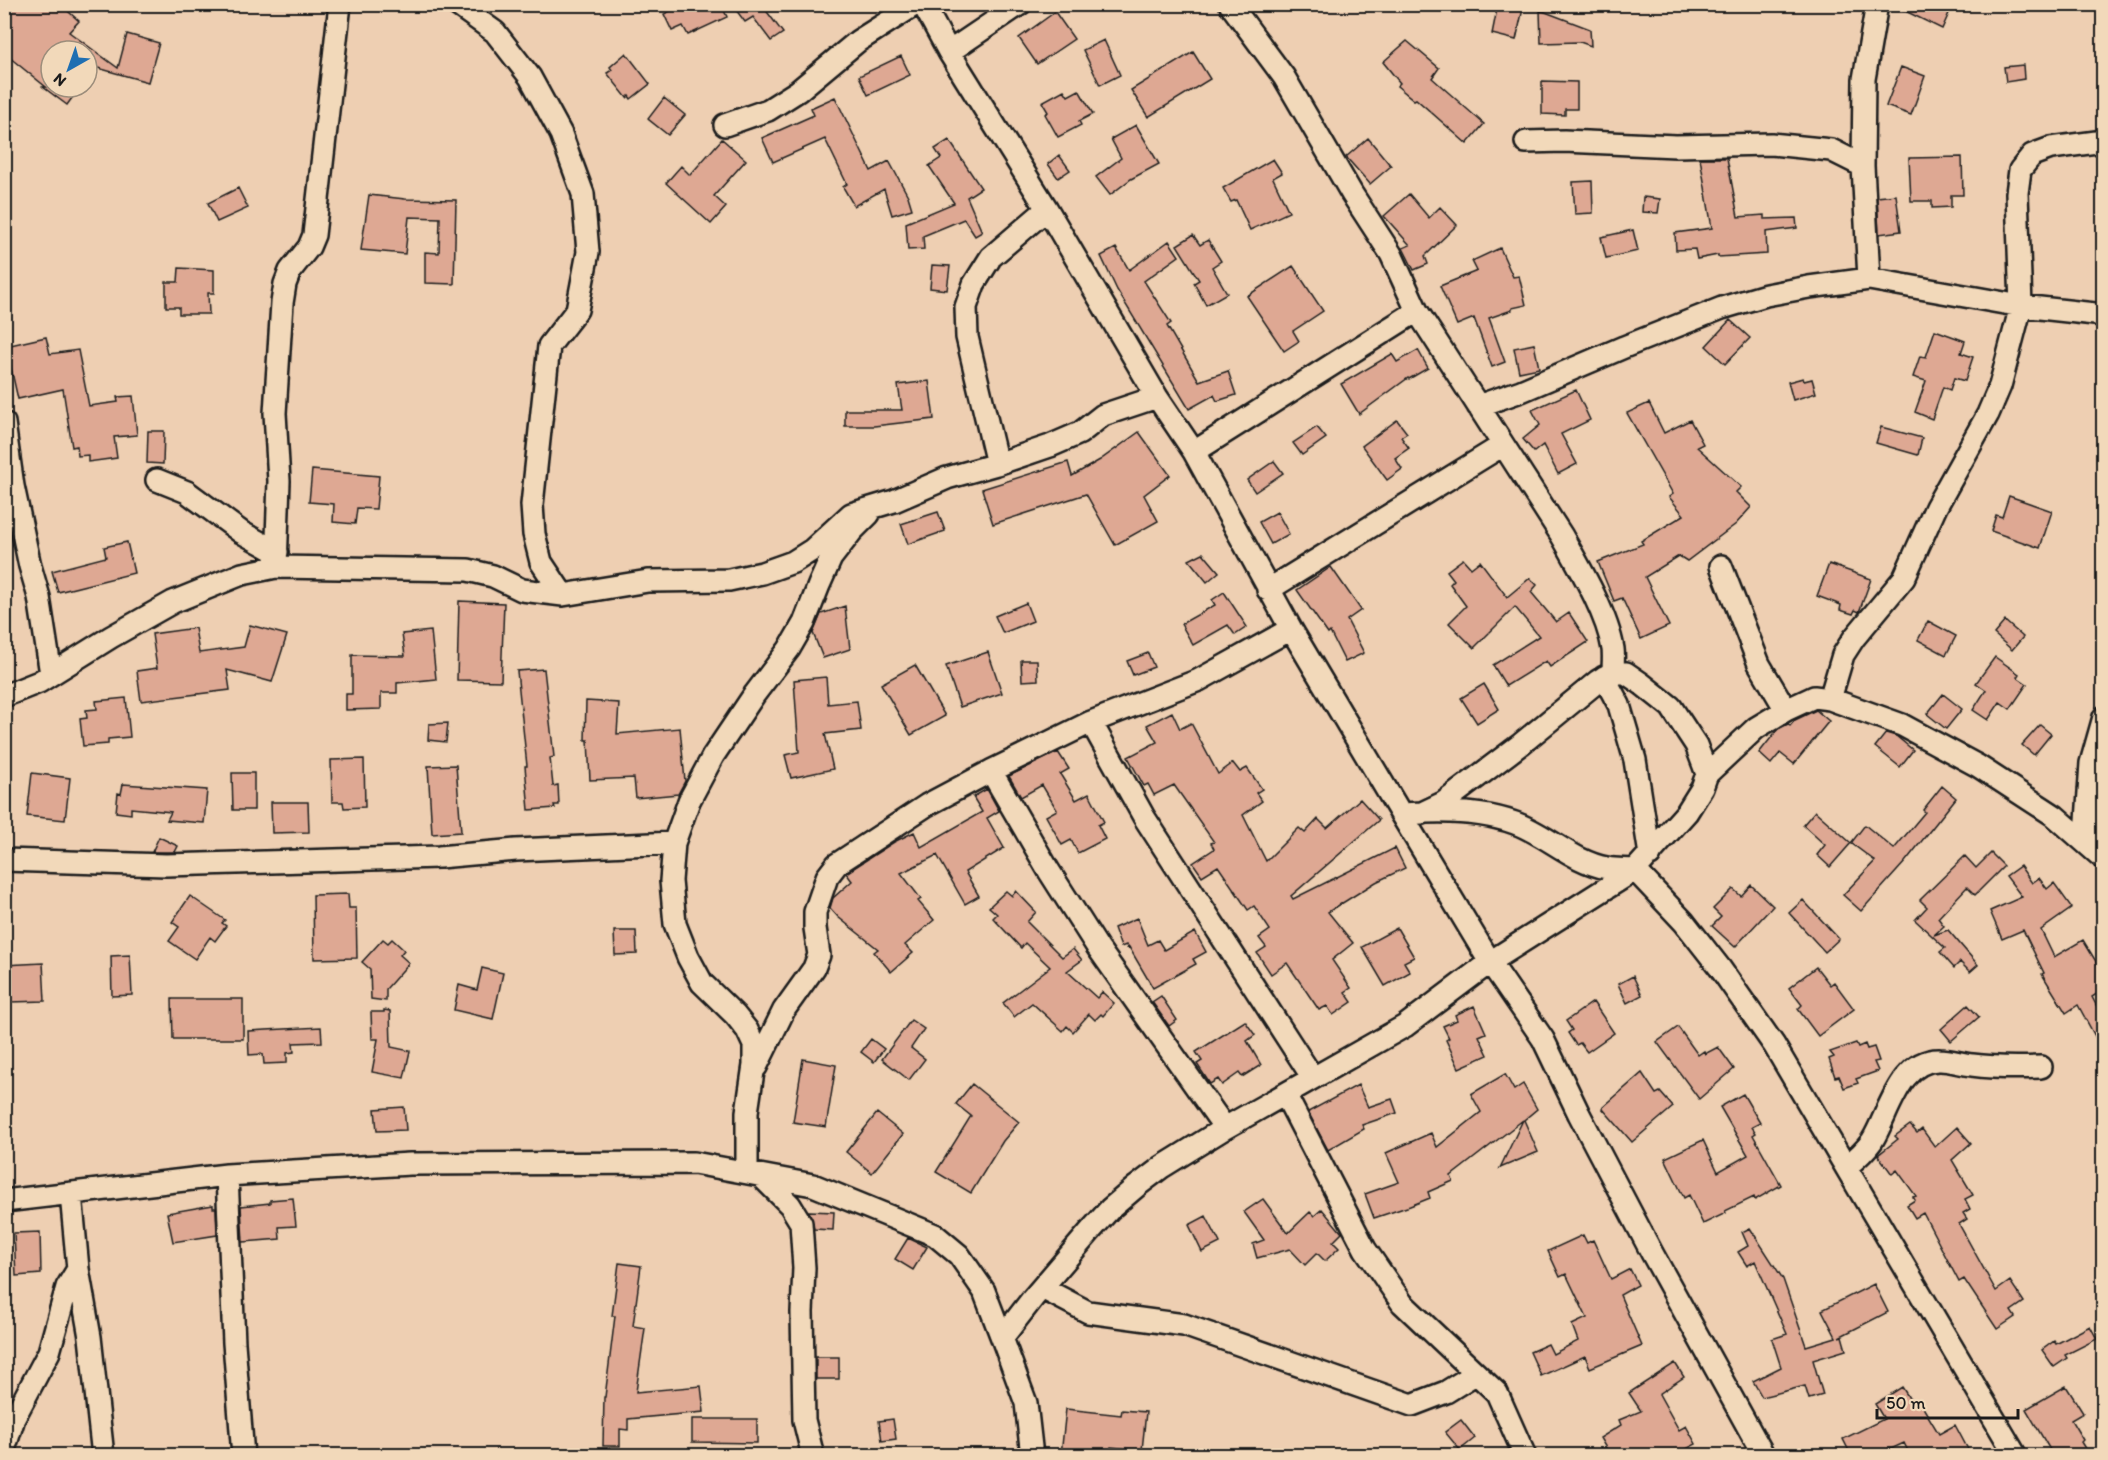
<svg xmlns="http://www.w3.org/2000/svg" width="2108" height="1460" viewBox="0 0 2108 1460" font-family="Itim,sans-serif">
<rect width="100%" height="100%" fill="#eecfb2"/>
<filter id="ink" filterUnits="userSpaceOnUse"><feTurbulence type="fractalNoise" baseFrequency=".0167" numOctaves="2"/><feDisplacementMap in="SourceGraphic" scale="12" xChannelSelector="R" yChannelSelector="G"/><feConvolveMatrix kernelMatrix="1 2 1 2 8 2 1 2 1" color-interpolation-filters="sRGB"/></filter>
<g filter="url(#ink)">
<path fill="#dea893" stroke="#1c1c1c" stroke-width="1.5" d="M4,4H60L79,21L69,32L118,68L127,34L159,43L148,82L87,65V51H51V87H80L67,105L43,87H46L4,53Z
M684,4H721L727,17L688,35L683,26L672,31L664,14Z
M745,4H771L765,9L783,33L771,41L753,17L745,22L736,10Z
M1498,4H1524L1516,40L1492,34Z
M1891,4H1953L1942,29Z
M1540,10L1590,29L1591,46L1580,42L1541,43Z
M1055,12L1074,39L1037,64L1019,38Z
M1104,40L1120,75L1100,85L1083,50Z
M1407,41L1439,68L1432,78L1484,124L1467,144L1416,99L1414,100L1397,86L1400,83L1383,62Z
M1193,52L1210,79L1148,117L1131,90Z
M626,53L650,84L631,99L629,96L627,98L607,73L612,70L610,67Z
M901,56L910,75L868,95L859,76Z
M2023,65L2024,79L2006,82L2004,67Z
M1901,67L1925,76L1911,115L1886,106Z
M1542,81L1577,82V109H1565V115L1542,114Z
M1064,90L1068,96L1079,90L1093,114L1079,121L1081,125L1058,137L1045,114L1048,112L1042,102Z
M835,97L871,171L889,161L908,196L912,209L892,215L884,189L854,206L843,187L847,184L825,139L773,162L762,138L814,115L811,108Z
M664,98L685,115L668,135L648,119Z
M1136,125L1159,164L1131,179L1110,195L1096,177L1121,158L1111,139Z
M1368,138L1391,166L1370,184L1346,157Z
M722,139L746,160L714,196L726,207L711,224L666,183L681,166L690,175Z
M949,140L981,188L967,197L982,232L975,236L964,219L923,236L924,249L908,250L906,223L954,203L929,166L941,158L935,149Z
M1059,155L1070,170L1058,178L1048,164Z
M1962,157L1963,195H1951V207L1932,208V201H1911L1909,158Z
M1700,158H1727L1738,217L1764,215V219L1796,218L1797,228L1766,232L1767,254L1718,257V255L1697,259L1695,249L1676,250L1675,233L1712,228Z
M1273,159L1282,173L1273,178L1289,212L1250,230L1236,200L1231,202L1223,188Z
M1592,181L1593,213L1575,214L1573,182Z
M238,188L248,208L217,222L208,203Z
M1409,194L1429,218L1440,207L1457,225L1425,256L1428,264L1414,270L1403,248L1410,245L1384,216Z
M369,195L405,199L456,200L454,284L425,283V252L439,253L440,218L409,217L405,254L361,250Z
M1896,195L1901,231L1879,234L1877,197Z
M1643,197L1660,199L1658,213L1642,212Z
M1633,230L1638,251L1606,258L1601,237Z
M1193,235L1200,245L1208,240L1221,261L1212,267L1227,293L1206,305L1194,283L1199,280L1177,245Z
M1169,241L1179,256L1144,281L1171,323L1167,326L1199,381L1228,371L1236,395L1217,401L1214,395L1189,409L1117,290L1101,256L1116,248L1129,270Z
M1500,248L1513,277L1519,276L1526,305L1512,308V310L1489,318L1505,362L1492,367L1474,318L1457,325L1440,286L1477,271L1472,261Z
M932,265L950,266L947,290L930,288Z
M1293,266L1323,311L1293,331L1299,341L1284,351L1247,296Z
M179,268L214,270V293H208L209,314H179V307H166V282H178Z
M1730,320L1750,338L1725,364L1706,346Z
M1935,330L1965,341L1961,353L1973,357L1965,381L1954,378L1950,390L1943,387L1932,419L1915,412L1926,381L1913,377L1920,356L1926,357Z
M46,337L50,354L78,350L89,406L118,402L117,397L133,396L137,435L114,437L117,458L88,462V455L78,456L77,446L72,447L63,389L18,399L6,346Z
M1534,344L1539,368L1519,372L1514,348Z
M1418,350L1428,368L1409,379L1408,378L1359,414L1341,384L1392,354L1397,362Z
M1803,378L1804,381L1812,379L1816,393L1793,400L1788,382Z
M929,381L934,419L874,426H845V410H902L898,385Z
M1576,390L1590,420L1561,434L1577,464L1558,474L1543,445L1534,452L1523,439L1540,425L1532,410Z
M1649,403L1664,433L1690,420L1703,444L1697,447L1741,487L1736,492L1751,507L1736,524L1687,561L1679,556L1645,577L1669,626L1641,639L1622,598L1614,601L1598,562L1643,544L1641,541L1684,515L1669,497L1673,494L1627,413Z
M1397,420L1407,433L1401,437L1409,448L1395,458L1402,469L1387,480L1362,446Z
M1317,427L1326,438L1302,455L1293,443Z
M1881,427L1922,438L1918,455L1876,443Z
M148,431H164L163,464L147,463Z
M1139,432L1170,475L1144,495L1158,521L1115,545L1086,494L993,524L982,489L1068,462L1072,476L1100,460Z
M1274,461L1283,473L1255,492L1247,480Z
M312,470L379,476L376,509L357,508L355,524L333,522L334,504L309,502Z
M2009,496L2052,511L2040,548L1991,531L1996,515L2002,517Z
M938,512L945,531L908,544L901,524Z
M1277,512L1289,534L1271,544L1259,522Z
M127,542L134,573L58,592L52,571L106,557L104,547Z
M1203,553L1219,572L1207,582L1189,560Z
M1463,559L1471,568L1480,561L1507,597L1530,578L1537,585L1531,592L1556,622L1569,613L1588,642L1550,667L1546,661L1506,686L1493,665L1539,636L1515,607L1474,648L1449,623L1466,606L1450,584L1454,580L1447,571Z
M1829,564L1871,579L1859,612L1855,610L1853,614L1840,610L1841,605L1817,596Z
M1331,567L1361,610L1347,620L1364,653L1345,662L1330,632L1328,634L1297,590Z
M1224,592L1247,627L1235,635L1228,625L1193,645L1181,624L1215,605L1212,600Z
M459,601L504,603L501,681L457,680Z
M1026,603L1033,621L1003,633L995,616Z
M845,606L850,649L823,658L813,633L821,614Z
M1928,621L1956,636L1946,655L1918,640Z
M2005,621L2023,637L2012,650L1994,634Z
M250,625L287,635L272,682L227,670L230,690L141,701L137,671L157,668L152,634L195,628L199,653L244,647Z
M431,631L436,679L397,683V693H381V709L346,710V694H352V655L405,656L402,634Z
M988,652L1002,693L960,707L946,666Z
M1148,653L1154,667L1133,675L1127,661Z
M1995,657L2019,674L2017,677L2027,684L2010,709L2000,702L1988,720L1973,710L1986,690L1976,683Z
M1021,660H1037L1038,680L1022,681Z
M915,665L945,716L911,735L881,684Z
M544,669L554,757L550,758L553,786L558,785L559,805H554L555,808L529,810L525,766H527L517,671Z
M826,677L828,704L857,701L861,730L825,734L833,769L791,778L785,755L799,752L794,680Z
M1484,684L1499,709L1477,723L1461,698Z
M1943,694L1962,709L1946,729L1927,714Z
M126,698L130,737L108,739V744L83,746L80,719L87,718L86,710L97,709L96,701Z
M586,701L619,703L617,734L680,728L685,781L678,794L636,798L634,778L590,780L588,740H585Z
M1816,710L1829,721L1794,764L1780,753L1771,764L1759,753L1778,729L1788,724L1790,726L1795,720Z
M1172,712L1180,729L1191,723L1218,774L1233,763L1240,772L1247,768L1262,789L1256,793L1262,801L1243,815L1266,861L1299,828L1305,833L1318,819L1327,828L1360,799L1379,820L1291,896L1293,899L1395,848L1405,868L1376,882L1328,912L1353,943L1332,960L1351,988L1345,992L1352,1002L1333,1015L1327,1006L1319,1010L1287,963L1271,974L1257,953L1266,947L1259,938L1270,930L1254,906L1248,910L1218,866L1202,876L1193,863L1214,849L1211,843L1214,842L1174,785L1154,795L1148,784L1144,786L1128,757L1157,742L1147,725Z
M448,723L446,742L428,740L429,724Z
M2040,725L2051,734L2034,755L2022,745Z
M1886,733L1896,736L1913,750L1900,767L1875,747Z
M1058,752L1069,769L1060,774L1076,800L1089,793L1104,822L1098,825L1105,839L1078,853L1071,840L1062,845L1046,816L1057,810L1042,785L1021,797L1009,776Z
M364,759L365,807L344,808L343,802H332L331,760Z
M456,765L461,832L432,834L428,766Z
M32,773L70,778L65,820L27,816Z
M232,773H254V810H233Z
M123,784L207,790L204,823L167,820L171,812L131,808V814L116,812L118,793L121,794Z
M1942,786L1956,798L1905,862L1861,911L1843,895L1875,861L1851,843L1865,825L1894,849L1925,812L1923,810Z
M987,789L999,811L987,818L1004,848L965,872L979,896L965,904L937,855L901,873L921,899L918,901L934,920L905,945L913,953L891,972L874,952L878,949L838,917L830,908L833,898L852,881L846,873L894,842L914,832L921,847L982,812L973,797Z
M271,802H308L309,832L272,833Z
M1815,811L1851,843L1830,867L1817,855L1825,845L1803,825Z
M159,837L178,846L175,852H152Z
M1991,853L2004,866L1975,895L1967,887L1938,918L1944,926L1934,935L1948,930L1978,965L1970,972L1960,962L1954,968L1940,952L1945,948L1915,920L1927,907L1920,900L1965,856L1976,868Z
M2020,866L2032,883L2039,878L2047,889L2054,883L2072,908L2041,930L2054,957L2083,940L2103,973V990L2092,997L2103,1018V1051L2078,1005L2066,1013L2042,974L2044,973L2023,930L2002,939L1990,911L2022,897L2006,876Z
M1751,885L1773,906L1735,947L1712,926L1721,917L1713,909L1733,889L1741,896Z
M1006,891L1012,896L1016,891L1036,912L1027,922L1062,957L1073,949L1082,960L1067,971L1097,998L1102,992L1114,1003L1103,1016L1101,1014L1095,1020L1089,1014L1073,1032L1067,1026L1063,1031L1032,1003L1014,1017L1003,1003L1050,967L1025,943L1021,948L993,918L997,914L989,907Z
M348,894L349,908H356L357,958L314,959L313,895Z
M190,896L225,920L222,923L226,926L215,941L210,937L195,959L169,941L179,927L172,922Z
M1803,900L1839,939L1825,952L1789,913Z
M1137,918L1148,945L1158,940L1164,950L1195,932L1206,952L1193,959L1196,964L1153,988L1129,947L1127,948L1126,945L1121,947L1114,928Z
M1397,928L1414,957L1404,962L1410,972L1385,986L1362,947Z
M614,931H636L637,954L615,955Z
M383,939L388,943L392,939L404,950L400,955L409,963L386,989V1001L371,999L370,969L362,962Z
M130,955L132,995L112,996L111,956Z
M43,963L45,1001L10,1002L9,988H4V965Z
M1816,967L1830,985L1834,982L1854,1009L1818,1036L1798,1009L1802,1005L1789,988Z
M482,968L503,973L493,1019L454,1010L459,985L477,990Z
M1633,976L1642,995L1627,1003L1618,984Z
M1161,996L1177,1020L1169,1026L1152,1002Z
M172,999H243V1039H173Z
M1593,1002L1614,1033L1587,1052L1580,1043L1576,1045L1568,1033L1572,1030L1566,1021Z
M1968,1005L1979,1017L1951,1041L1941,1029Z
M1474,1006L1486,1033L1479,1036L1488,1055L1459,1068L1446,1040L1449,1038L1443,1026L1457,1020L1455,1015Z
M384,1010L390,1011L391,1047L410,1051L404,1078L372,1072L378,1039H372L371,1012H384Z
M911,1020L924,1029L911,1048L925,1059L909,1080L882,1059Z
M1245,1021L1255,1035L1247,1041L1261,1065L1242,1077L1239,1073L1222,1085L1218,1079L1210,1084L1197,1064L1202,1061L1196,1052Z
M321,1027L322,1042L293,1043L294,1052L287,1053V1063L264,1064L263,1054L249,1055L248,1031Z
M1678,1027L1698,1055L1704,1051L1705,1054L1718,1047L1734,1069L1699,1099L1657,1042Z
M871,1039L884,1049L874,1062L861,1052Z
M1856,1043L1858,1047L1865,1044L1867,1049L1874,1047L1879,1061L1874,1062L1878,1071L1856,1079L1858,1083L1844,1088L1839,1076L1835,1077L1829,1059L1834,1057L1830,1052Z
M803,1059L836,1065L826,1127L793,1122Z
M1642,1073L1656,1094L1660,1092L1673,1107L1632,1142L1602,1108Z
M1505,1074L1514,1090L1523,1084L1537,1109L1524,1120L1538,1152L1500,1168L1523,1120L1451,1176L1453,1181L1428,1192L1430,1198L1410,1206L1374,1218L1365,1194L1399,1182L1386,1153L1431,1133L1437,1147L1481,1112L1471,1094Z
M972,1084L1019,1122L1003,1141L971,1193L936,1172L971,1116L956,1104Z
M1358,1085L1368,1107L1392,1099L1397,1113L1362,1125L1364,1129L1328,1150L1308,1112Z
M1743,1094L1760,1123L1752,1127L1756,1133L1753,1135L1781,1185L1755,1200L1754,1197L1725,1211L1726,1213L1703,1224L1689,1195L1684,1198L1665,1158L1703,1140L1718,1172L1748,1155L1720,1107Z
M404,1107L406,1130L377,1131L375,1109Z
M877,1113L903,1134L872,1173L846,1152Z
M1910,1125L1917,1133L1922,1129L1935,1147L1957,1127L1971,1143L1952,1160L1973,1195L1965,1199L1970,1209L1963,1213L1967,1219L1959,1224L1996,1291L2010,1281L2024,1302L2011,1311L2015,1317L1997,1329L1964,1279L1959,1282L1923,1213L1915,1218L1907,1205L1915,1200L1913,1197L1916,1196L1897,1170L1892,1174L1878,1155L1898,1139L1895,1136Z
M293,1198L296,1226L279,1227L280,1239L243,1242L241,1206L270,1203V1200Z
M1263,1199L1288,1233L1310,1212L1314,1216L1322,1209L1342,1233L1333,1242L1339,1248L1325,1261L1317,1253L1305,1265L1290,1249L1257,1258L1253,1244L1264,1240L1244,1212Z
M213,1205V1208H216L217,1235L173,1242L167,1213Z
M809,1211L834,1212L833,1230L814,1229Z
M1206,1216L1220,1243L1202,1252L1189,1225Z
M1750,1228L1783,1279L1806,1346L1836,1337L1822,1310L1874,1284L1888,1312L1839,1337L1842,1336L1846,1350L1813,1360L1823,1395L1809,1399L1805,1386L1762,1397L1753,1381L1781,1367L1772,1339L1787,1334L1755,1261L1747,1266L1738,1252L1748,1246L1742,1232Z
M40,1232L41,1274L16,1276L14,1233Z
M1583,1235L1587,1243L1593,1240L1611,1279L1630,1269L1638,1285L1620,1295L1642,1346L1590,1368L1585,1356L1541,1376L1530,1352L1548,1344L1553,1354L1578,1341L1572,1325L1587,1318L1566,1274L1560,1277L1548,1251Z
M908,1238L927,1247L913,1270L895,1259Z
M619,1263L641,1266L633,1326L645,1328L636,1392L701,1386L704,1412L628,1419V1430L620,1429V1446H603L604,1397H605L615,1316H612Z
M2090,1326L2097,1339L2065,1355L2067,1358L2054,1367L2042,1350L2054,1341L2056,1344Z
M816,1357H839V1379H816Z
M1675,1363L1684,1377L1659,1394L1679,1430L1686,1426L1696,1444L1675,1455H1610L1600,1438L1621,1425L1619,1420L1641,1411L1629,1393Z
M2066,1386L2083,1413L2071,1420L2083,1440L2081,1442L2089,1455H2053L2026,1409Z
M1902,1387L1912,1403L1918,1399L1939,1434L1955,1425L1971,1455H1910L1904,1443L1878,1455H1851L1843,1439L1884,1419L1875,1404Z
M1066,1409L1121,1415L1122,1410L1146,1412L1142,1450L1111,1447L1110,1455H1061Z
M692,1419H757V1443L692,1442Z
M893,1419L896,1439L882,1441L879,1421Z
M1461,1420L1475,1438L1460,1450L1445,1432Z"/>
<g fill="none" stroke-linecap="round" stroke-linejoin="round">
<g stroke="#1c1c1c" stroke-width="26">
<path id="minor" d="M456,4L495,32L530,77L561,134L583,194L588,252L577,310L549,346L532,505L534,534L541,562L563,595
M923,4L949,52L1047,209L1157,397L1194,452L1291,629L1401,814L1490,962L1543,1039L1579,1114L1652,1253L1764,1456
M1230,4L1284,77L1352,194L1391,254L1417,311L1562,536C1580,568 1607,613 1613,649C1614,656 1613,665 1613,672
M949,52L1020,4
M725,125L768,110L798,91L858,41L916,4
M1526,142L1564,141L1676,146L1771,144L1831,150L1863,166
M1869,279L1863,166L1864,79L1877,4
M1478,406L1521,391L1624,347L1722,308L1766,295L1809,287L1869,279L2021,306L2104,315
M4,423L13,486L30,566L39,597L51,674
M1194,452L1417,311
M997,464L967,337L966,307L974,284L991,257L1047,209
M157,480L187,492L241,532L277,552
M1721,566L1759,664L1786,710
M276,567L279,481L275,413L282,303L285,284L290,271L309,247L314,235L340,4
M1268,590L1503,445
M1604,677L1619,705L1635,760L1650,855
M4,696L39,682L111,637L173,602L242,574L276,567L468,570L493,576L522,590L563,595L648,581L729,580L762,573L793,562L812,550L851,514L894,501L947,478L997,464L1050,446L1080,433L1103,415L1157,397
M1830,699L1843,655L1854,638L1904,578L1936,507L1988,414L2000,386L2021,306L2017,193L2020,170L2032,155L2051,148L2104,141
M1091,722L1144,817L1313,1078
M991,771L1049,871L1098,948L1225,1128
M1707,774L1756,728L1786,710L1814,697L1830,699L1902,725L1978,766L2055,816L2104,859
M1427,812C1457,811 1487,813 1515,823C1546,834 1573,862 1607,868C1616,870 1626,869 1635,870L1684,922L1720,968L1774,1045L2016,1456
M2095,851L2087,821L2091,763L2104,717
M4,860L166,865L439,857L516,850L674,843
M756,1067L784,1010L814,968L819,955L815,928V912L827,877L837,864L927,805L991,771L1091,722L1199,680L1291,629
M1285,1094L1365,1249L1402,1303L1497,1393L1525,1456
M1846,1167C1856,1159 1865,1151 1872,1141C1889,1114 1899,1059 1940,1060C1950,1060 1961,1064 1972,1065C1995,1068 2018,1068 2041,1067
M747,1172V1112L754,1065V1045L747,1030L735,1015L702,983L688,957L675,924L671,881L674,843L689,801L713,756L754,695L789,649L804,623L819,585L831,558L852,531L869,514
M227,1175L234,1343L243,1456
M761,1176L790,1205L801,1223L804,1268L802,1312L804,1420L813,1456
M71,1194L78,1269L90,1337L103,1456
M4,1201L227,1175L410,1164L694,1163L813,1185L935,1235L959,1255L984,1291L1002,1338L1026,1403L1032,1456
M1042,1288L1088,1312L1184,1325L1412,1405L1446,1392L1475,1374
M1002,1338L1033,1298L1092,1229L1110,1209L1137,1186L1162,1167L1225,1128L1405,1026L1490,962L1635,870L1687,812L1702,788L1707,774L1696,745L1671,707L1642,684L1626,673L1613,672L1598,681L1521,744L1443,803L1422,813L1401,814
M4,1450L14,1418L49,1352L67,1287L78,1269"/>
</g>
<use href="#minor" stroke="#f2d9ba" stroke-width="21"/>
</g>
</g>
<rect width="2108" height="1460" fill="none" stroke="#f2d9ba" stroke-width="24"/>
<rect x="12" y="12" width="2084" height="1436" fill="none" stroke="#1c1c1c" stroke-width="2" filter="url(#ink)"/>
<g transform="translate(69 69) rotate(220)"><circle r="28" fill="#f2d9ba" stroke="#9c8d7b" stroke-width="1.5"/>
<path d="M0-4.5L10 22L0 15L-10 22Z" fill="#1f6fb2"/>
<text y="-9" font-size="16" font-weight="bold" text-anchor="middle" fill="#1c1c1c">N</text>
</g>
<path d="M1877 1409v9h141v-9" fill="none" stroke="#1c1c1c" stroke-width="3"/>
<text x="1886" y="1409" font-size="18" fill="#1c1c1c" stroke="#f2d9ba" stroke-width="4.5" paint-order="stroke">50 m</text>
</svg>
